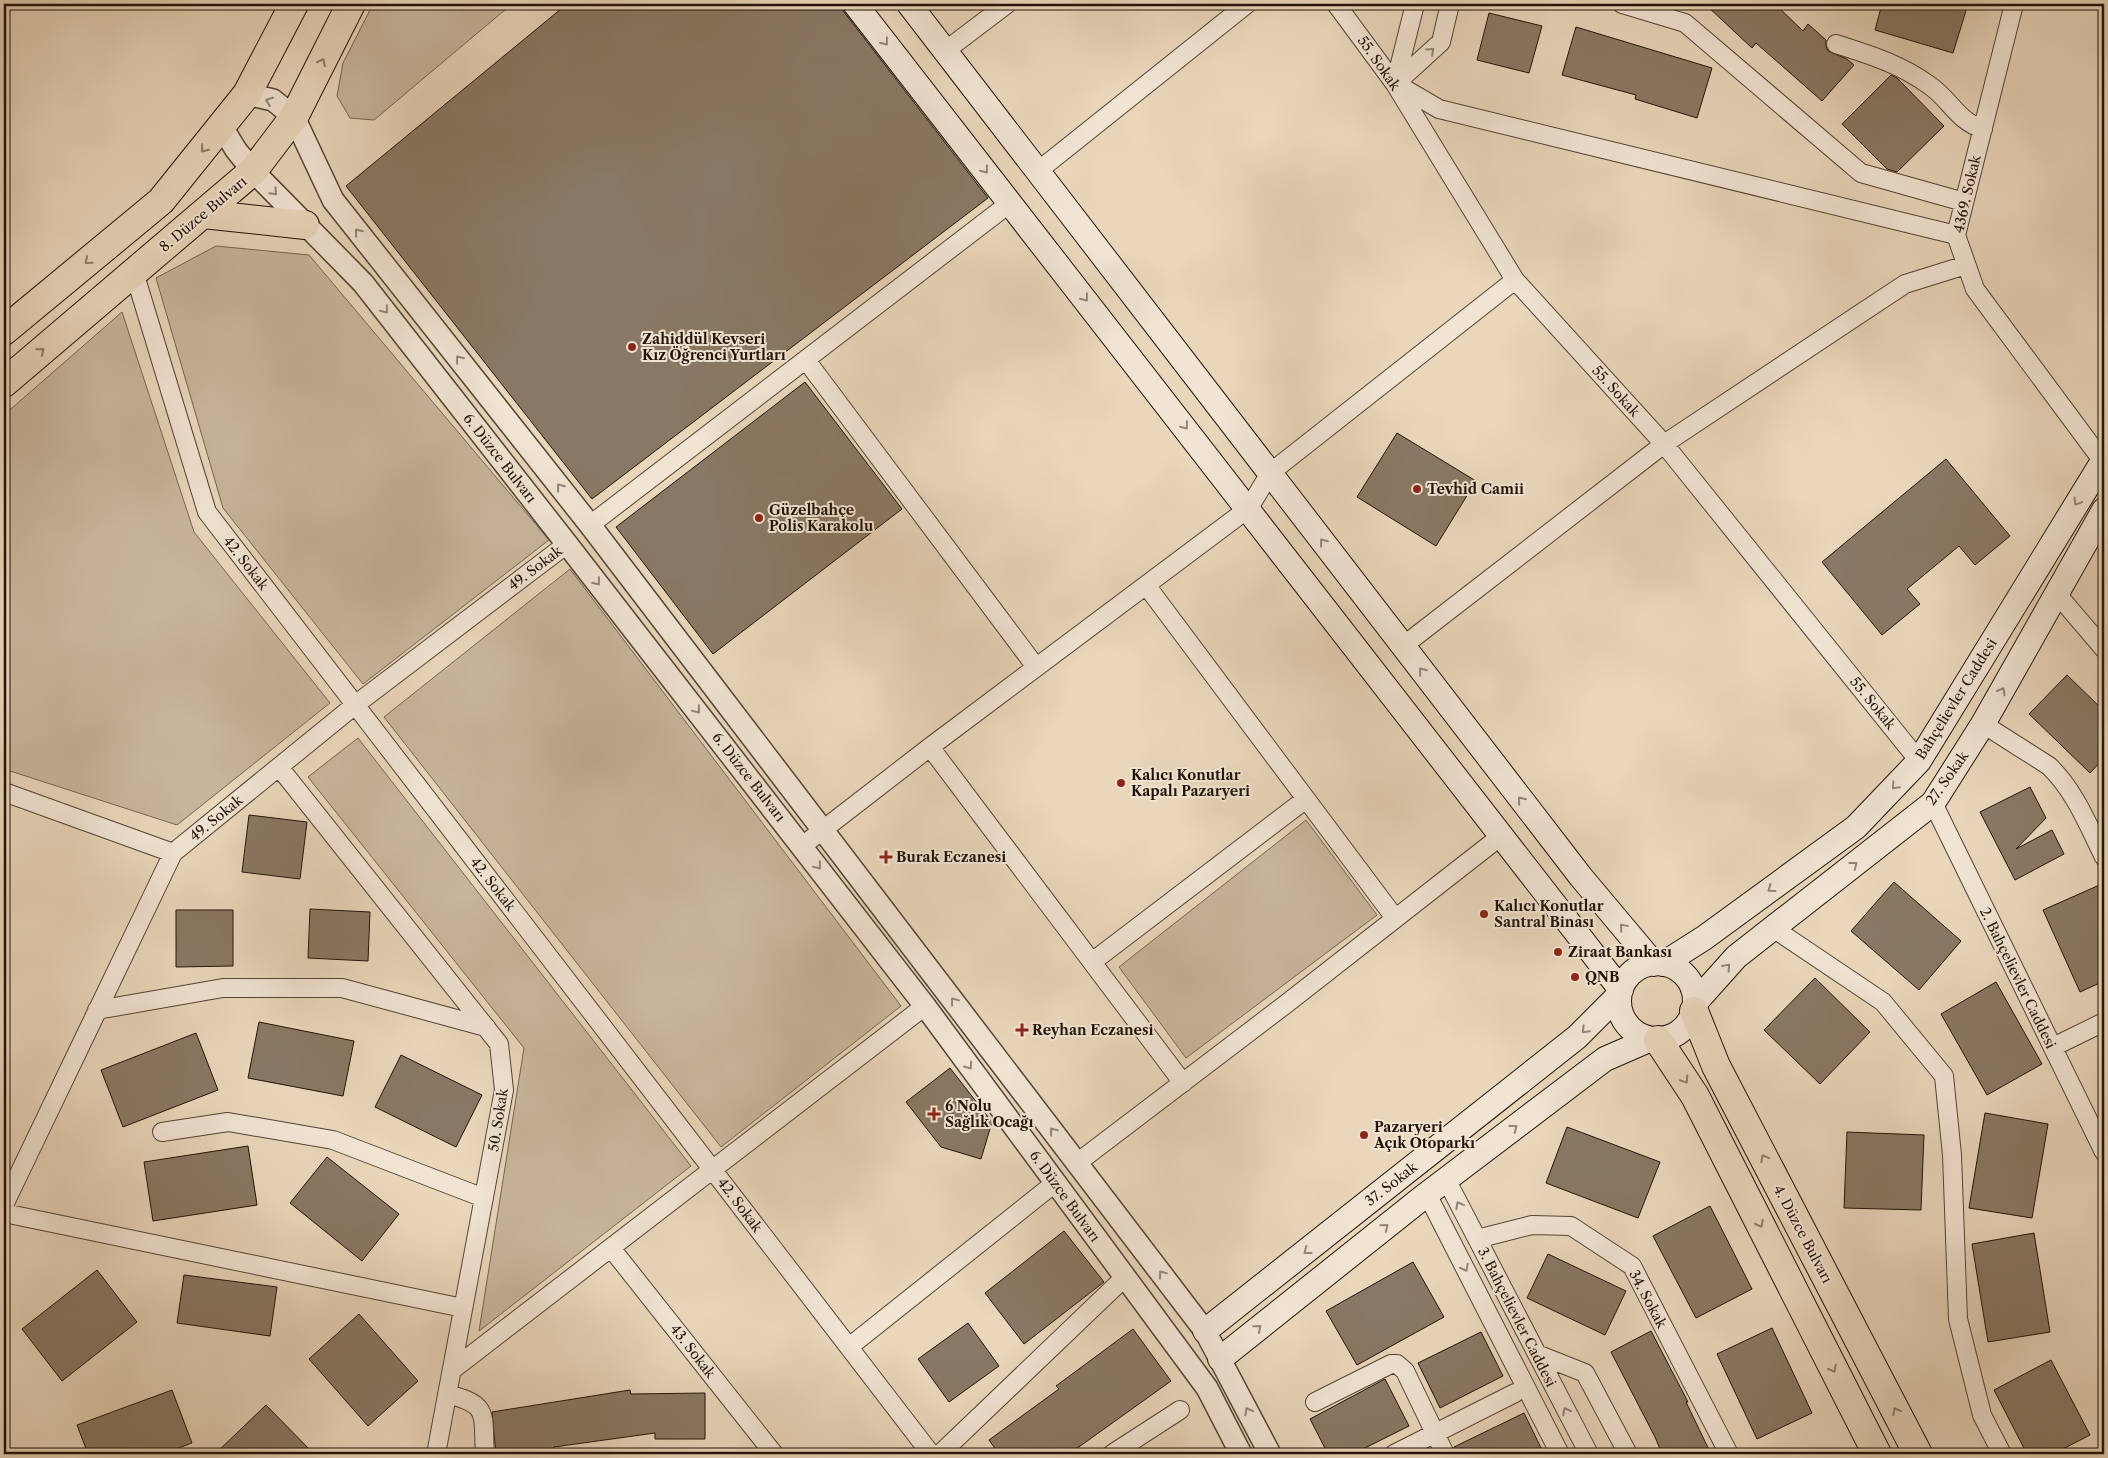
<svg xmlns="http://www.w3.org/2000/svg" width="2108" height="1458" viewBox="0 0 2108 1458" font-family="'Libre Caslon Text',serif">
<rect width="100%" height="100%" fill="#e9d6bb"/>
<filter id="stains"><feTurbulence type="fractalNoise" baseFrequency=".004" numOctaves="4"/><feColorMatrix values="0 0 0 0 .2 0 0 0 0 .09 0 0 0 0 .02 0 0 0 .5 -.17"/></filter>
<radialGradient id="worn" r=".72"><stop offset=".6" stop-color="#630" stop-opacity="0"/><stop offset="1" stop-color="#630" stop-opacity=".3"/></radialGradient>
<path fill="#c7b59c" stroke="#746451" d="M373,4H512L374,120L350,118L337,96L343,63Z
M216,246L309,255L549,540L363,684L223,508L156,278Z
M122,312L194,532L330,703L177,825L4,769V415Z
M570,569L901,1006L721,1147L384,717Z
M358,738L691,1166L479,1331L524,1048L308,777Z
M1306,820L1377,915L1186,1058L1119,967Z"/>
<path fill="#897864" stroke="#211306" d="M567,4H842L844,12L988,198L592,499L346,186Z
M1705,4H1775L1803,31L1808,24L1826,40V46L1828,51L1847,59L1854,65L1822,101L1756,43L1752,48Z
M1882,4H1968L1953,53L1875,30Z
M1489,13L1542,26L1529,73L1477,60Z
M1576,27L1712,68L1697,118L1635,99L1636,95L1562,75Z
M1891,75L1897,78L1944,126L1897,172L1887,169L1842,124Z
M805,382L902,509L713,654L616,527Z
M1397,433L1476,481L1436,546L1357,497Z
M1946,459L2010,536L1975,565L1959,546L1907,589L1920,604L1882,635L1822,562Z
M2067,675L2104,711V758L2090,773L2029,714Z
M2030,787L2046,818L2016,849L2052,830L2064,854L2015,880L1980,812Z
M249,815L307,822L300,879L242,872Z
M1894,882L1961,941L1919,990L1851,931Z
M2104,883V981L2080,992L2043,910Z
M310,909L370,912L368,961L308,958Z
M176,910H233V966L176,967Z
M1815,978L1870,1032L1820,1084L1764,1030Z
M1996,982L2042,1064L1987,1095L1941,1014Z
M259,1022L354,1041L343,1096L248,1078Z
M196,1033L218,1090L123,1127L101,1070Z
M401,1055L482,1095L456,1147L375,1107Z
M950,1068L992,1122L981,1159L941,1147L906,1102Z
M1985,1113L2048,1124L2032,1218L1969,1208Z
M1567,1127L1660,1162L1638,1218L1546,1183Z
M1847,1132L1924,1135L1921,1210L1844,1208Z
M248,1146L257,1205L153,1221L144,1162Z
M327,1157L399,1214L362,1261L290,1203Z
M1710,1206L1752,1289L1696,1318L1653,1236Z
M1064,1231L1104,1282L1024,1344L985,1293Z
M2034,1233L2050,1332L1988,1342L1972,1244Z
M1548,1254L1626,1291L1605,1335L1527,1298Z
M1413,1262L1444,1317L1357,1365L1326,1311Z
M97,1270L137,1322L62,1381L22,1329Z
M184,1275L277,1287L270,1336L177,1323Z
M359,1314L418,1381L368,1426L309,1359Z
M968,1323L999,1366L949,1402L918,1359Z
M1772,1328L1812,1413L1757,1439L1717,1354Z
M1133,1329L1171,1381L1069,1454H999L989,1440L1059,1389L1056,1386Z
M1651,1331L1688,1402H1686L1711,1454H1662L1655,1437L1611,1352Z
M1481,1332L1503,1376L1440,1408L1418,1363Z
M2051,1360L2090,1435L2053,1454H2027L1994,1390Z
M1385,1379L1409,1426L1353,1454H1328L1310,1419Z
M172,1390L192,1443L162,1454H88L77,1425Z
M630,1390L631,1394L705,1393V1439H655V1433L554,1447L555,1454H496L492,1412Z
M266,1405L314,1454H215Z
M1524,1413L1544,1454H1456L1454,1447Z"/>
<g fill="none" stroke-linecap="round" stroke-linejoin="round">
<g stroke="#534433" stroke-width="20">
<path id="minor" d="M1336,4L1395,84L1515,280L1664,444L1919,761
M1622,4L1685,23L1861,173L1964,202
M2014,4L1956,235L1975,289L2104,463
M1836,44C1870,55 1900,64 1929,85C1950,99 1957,121 1983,129
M945,51L1007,4
M1395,84L1441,42L1450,4
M1395,84L1415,4
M1398,85L1439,109L1956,235
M1038,171L1247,4
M134,272L207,512L931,1454
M806,360L1036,667
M590,525L1010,203
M1146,585L1395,918
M2057,594L2104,649
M1403,646L1664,444L1905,284L1966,265
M1983,724L2049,766C2075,791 2088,825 2104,857
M930,747L1183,1083
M279,767L499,1044L504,1090L436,1454
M4,792L173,853
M1933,803L2104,1152
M802,846L930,747L1249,508L1270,473L1515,280
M1773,928L1883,1002L1944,1076L1952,1155L1958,1319L1982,1415L2002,1454
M1092,962L1306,799
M97,1010L223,988H342L486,1027
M2053,1047L2104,1022
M162,1132L228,1122L333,1140L484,1198
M1077,1163L1286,1004L1501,836
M1446,1179L1589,1454
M1427,1194L1560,1454
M4,1205L173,853L355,705L567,544
M4,1213L463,1308
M1477,1239L1532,1225L1571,1226L1632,1266L1729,1454
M611,1248L774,1454
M849,1347L1055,1183
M1537,1354L1585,1373L1628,1454
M452,1370L925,1006
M447,1394C491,1405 482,1414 485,1454
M1315,1402L1391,1364H1397L1405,1371L1445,1454
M940,1454L1125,1277
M1112,1454L1180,1410
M1394,1454L1515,1393"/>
</g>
<g stroke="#534433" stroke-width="24">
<path id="tertiary" d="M247,94L273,100L294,117L333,200L590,525L1205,1331L1270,1454
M222,127L236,150L253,171L363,283L567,544L925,1006L1207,1388L1241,1454"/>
</g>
<g stroke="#211306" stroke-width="26">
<path id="secondary" d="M855,4L1621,990
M909,4L1581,877L1654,964
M1619 1001a38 38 0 1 1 76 0a38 38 0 1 1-76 0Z
M1663,964L1704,938L1856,827L1919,761L2103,461
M1695,1003L1736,957L1933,803L1983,724L2104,510
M1205,1331L1577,1037L1619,995
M1220,1359L1427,1194L1605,1059L1651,1039"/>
</g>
<g stroke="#211306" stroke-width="30">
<path id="primary" d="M203,214L305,225
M4,331L161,201L247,94L294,4
M4,383L253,171L294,117L351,4
M1694,1011L1716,1066L1918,1454
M1658,1040L1695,1096L1877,1454"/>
</g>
<use href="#minor" stroke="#f1e4d3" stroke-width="18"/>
<use href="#tertiary" stroke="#f1e4d3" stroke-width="21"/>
<use href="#secondary" stroke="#f1e4d3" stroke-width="24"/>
<use href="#primary" stroke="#e9d6bb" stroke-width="28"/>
</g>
<defs><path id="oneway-chevron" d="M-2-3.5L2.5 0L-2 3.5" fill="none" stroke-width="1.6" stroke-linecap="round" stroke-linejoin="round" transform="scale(1.25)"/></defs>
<g stroke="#938677">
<use href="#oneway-chevron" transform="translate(885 42) rotate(52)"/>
<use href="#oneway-chevron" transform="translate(1431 51) rotate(-42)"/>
<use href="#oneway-chevron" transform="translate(269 101) rotate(-159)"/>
<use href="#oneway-chevron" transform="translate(985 170) rotate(52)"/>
<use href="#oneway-chevron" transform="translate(274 192) rotate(46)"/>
<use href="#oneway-chevron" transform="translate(358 232) rotate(-128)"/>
<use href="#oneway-chevron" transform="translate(1085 298) rotate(52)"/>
<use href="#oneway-chevron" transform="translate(385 310) rotate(52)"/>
<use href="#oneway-chevron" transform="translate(459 359) rotate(-128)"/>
<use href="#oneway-chevron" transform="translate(1185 426) rotate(52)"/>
<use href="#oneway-chevron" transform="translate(560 487) rotate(-128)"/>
<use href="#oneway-chevron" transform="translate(2077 502) rotate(121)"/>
<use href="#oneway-chevron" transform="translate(1323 542) rotate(-128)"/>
<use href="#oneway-chevron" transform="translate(597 582) rotate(52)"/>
<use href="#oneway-chevron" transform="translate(1422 671) rotate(-128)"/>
<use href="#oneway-chevron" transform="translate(2002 691) rotate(-60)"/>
<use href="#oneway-chevron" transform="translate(697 710) rotate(52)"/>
<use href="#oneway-chevron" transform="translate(1895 786) rotate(133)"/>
<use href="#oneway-chevron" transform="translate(1521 800) rotate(-128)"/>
<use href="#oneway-chevron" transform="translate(1854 865) rotate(-38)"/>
<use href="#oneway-chevron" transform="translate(818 866) rotate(52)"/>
<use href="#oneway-chevron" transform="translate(1771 889) rotate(144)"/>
<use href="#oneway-chevron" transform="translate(1623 927) rotate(-130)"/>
<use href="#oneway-chevron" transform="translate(1727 967) rotate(-49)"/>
<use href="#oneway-chevron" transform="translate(954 1001) rotate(-127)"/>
<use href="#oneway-chevron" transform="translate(1585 1030) rotate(135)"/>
<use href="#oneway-chevron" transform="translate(969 1066) rotate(54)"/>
<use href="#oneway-chevron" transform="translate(1514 1128) rotate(-37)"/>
<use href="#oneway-chevron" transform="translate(1053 1131) rotate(-127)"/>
<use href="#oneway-chevron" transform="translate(1459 1205) rotate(-118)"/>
<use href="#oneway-chevron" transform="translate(1385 1227) rotate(-39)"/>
<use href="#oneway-chevron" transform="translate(1307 1251) rotate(142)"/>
<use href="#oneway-chevron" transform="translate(1465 1268) rotate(63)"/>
<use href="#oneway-chevron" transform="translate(1162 1274) rotate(-127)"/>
<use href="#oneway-chevron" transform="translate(1258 1328) rotate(-39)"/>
<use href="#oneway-chevron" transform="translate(1248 1411) rotate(-118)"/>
<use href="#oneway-chevron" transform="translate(1566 1411) rotate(-117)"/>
</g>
<g stroke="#8f7e6a">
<use href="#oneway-chevron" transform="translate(322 62) rotate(-63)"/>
<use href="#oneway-chevron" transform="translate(204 149) rotate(129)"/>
<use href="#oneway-chevron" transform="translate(88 261) rotate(140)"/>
<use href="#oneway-chevron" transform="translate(41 351) rotate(-40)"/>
<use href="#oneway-chevron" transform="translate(1685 1080) rotate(57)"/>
<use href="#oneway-chevron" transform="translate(1764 1158) rotate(-118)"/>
<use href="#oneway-chevron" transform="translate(1760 1224) rotate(63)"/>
<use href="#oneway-chevron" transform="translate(1833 1369) rotate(63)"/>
<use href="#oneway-chevron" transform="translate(1896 1411) rotate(-118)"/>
</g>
<g fill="#8f2418" stroke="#f1e4d3" stroke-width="2">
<circle cx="632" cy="347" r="5"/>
<circle cx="1417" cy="489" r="5"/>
<circle cx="759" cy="518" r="5"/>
<circle cx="1121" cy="783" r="5"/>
<path d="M883.5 849.5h5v5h5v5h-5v5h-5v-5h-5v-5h5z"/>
<circle cx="1484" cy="914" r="5"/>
<circle cx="1558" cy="952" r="5"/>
<circle cx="1575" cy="977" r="5"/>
<path d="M1019.5 1022.5h5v5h5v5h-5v5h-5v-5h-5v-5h5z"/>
<path d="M931.5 1106.5h5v5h5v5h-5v5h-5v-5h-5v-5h5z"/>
<circle cx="1364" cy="1135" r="5"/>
</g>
<g text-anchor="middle" stroke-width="4" stroke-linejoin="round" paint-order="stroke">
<g font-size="14" fill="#211306" stroke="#f1e4d3">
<text transform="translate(1379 63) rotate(55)" y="5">55. Sokak</text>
<text transform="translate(1967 194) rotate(-77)" y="5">4369. Sokak</text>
<text transform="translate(203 214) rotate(-40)" y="5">8. Düzce Bulvarı</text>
<text transform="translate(1616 391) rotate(48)" y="5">55. Sokak</text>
<text transform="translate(500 458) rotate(52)" y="5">6. Düzce Bulvarı</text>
<text transform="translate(246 563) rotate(52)" y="5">42. Sokak</text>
<text transform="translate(535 568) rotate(-37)" y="5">49. Sokak</text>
<text transform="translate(1956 699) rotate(-58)" y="5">Bahçelievler Caddesi</text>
<text transform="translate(1873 703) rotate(51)" y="5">55. Sokak</text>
<text transform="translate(749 777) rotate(52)" y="5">6. Düzce Bulvarı</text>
<text transform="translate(1947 778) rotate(-55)" y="5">27. Sokak</text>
<text transform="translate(216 818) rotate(-39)" y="5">49. Sokak</text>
<text transform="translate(493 884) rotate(52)" y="5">42. Sokak</text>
<text transform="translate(2018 978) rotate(64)" y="5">2. Bahçelievler Caddesi</text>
<text transform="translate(498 1120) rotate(-81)" y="5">50. Sokak</text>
<text transform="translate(1391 1184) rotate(-38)" y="5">37. Sokak</text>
<text transform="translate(1065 1196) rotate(54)" y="5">6. Düzce Bulvarı</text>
<text transform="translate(740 1205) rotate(53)" y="5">42. Sokak</text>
<text transform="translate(1803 1234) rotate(62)" y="5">4. Düzce Bulvarı</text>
<text transform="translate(1648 1299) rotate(62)" y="5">34. Sokak</text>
<text transform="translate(1517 1317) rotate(63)" y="5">3. Bahçelievler Caddesi</text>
<text transform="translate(693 1351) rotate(52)" y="5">43. Sokak</text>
</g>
<g font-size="14" font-weight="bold" fill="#211306" stroke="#f1e4d3" text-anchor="start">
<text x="642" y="344">Zahiddül Kevseri<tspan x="642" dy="16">Kız Öğrenci Yurtları</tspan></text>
<text x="1427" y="494">Tevhid Camii</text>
<text x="769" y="515">Güzelbahçe<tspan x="769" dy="16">Polis Karakolu</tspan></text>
<text x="1131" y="780">Kalıcı Konutlar<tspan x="1131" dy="16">Kapalı Pazaryeri</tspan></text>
<text x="896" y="862">Burak Eczanesi</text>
<text x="1494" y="911">Kalıcı Konutlar<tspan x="1494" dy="16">Santral Binası</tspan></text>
<text x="1568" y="957">Ziraat Bankası</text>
<text x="1585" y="982">QNB</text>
<text x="1032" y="1035">Reyhan Eczanesi</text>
<text x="945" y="1111">6 Nolu<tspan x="945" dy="16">Sağlık Ocağı</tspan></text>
<text x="1374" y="1132">Pazaryeri<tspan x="1374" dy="16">Açık Otoparkı</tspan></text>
</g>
</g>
<rect width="2108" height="1458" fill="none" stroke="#e9d6bb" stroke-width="20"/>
<rect x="5" y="5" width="2098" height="1448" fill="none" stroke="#211306" stroke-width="2.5"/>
<rect x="10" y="10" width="2088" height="1438" fill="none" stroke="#211306"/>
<rect width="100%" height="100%" filter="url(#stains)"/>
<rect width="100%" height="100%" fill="url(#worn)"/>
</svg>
